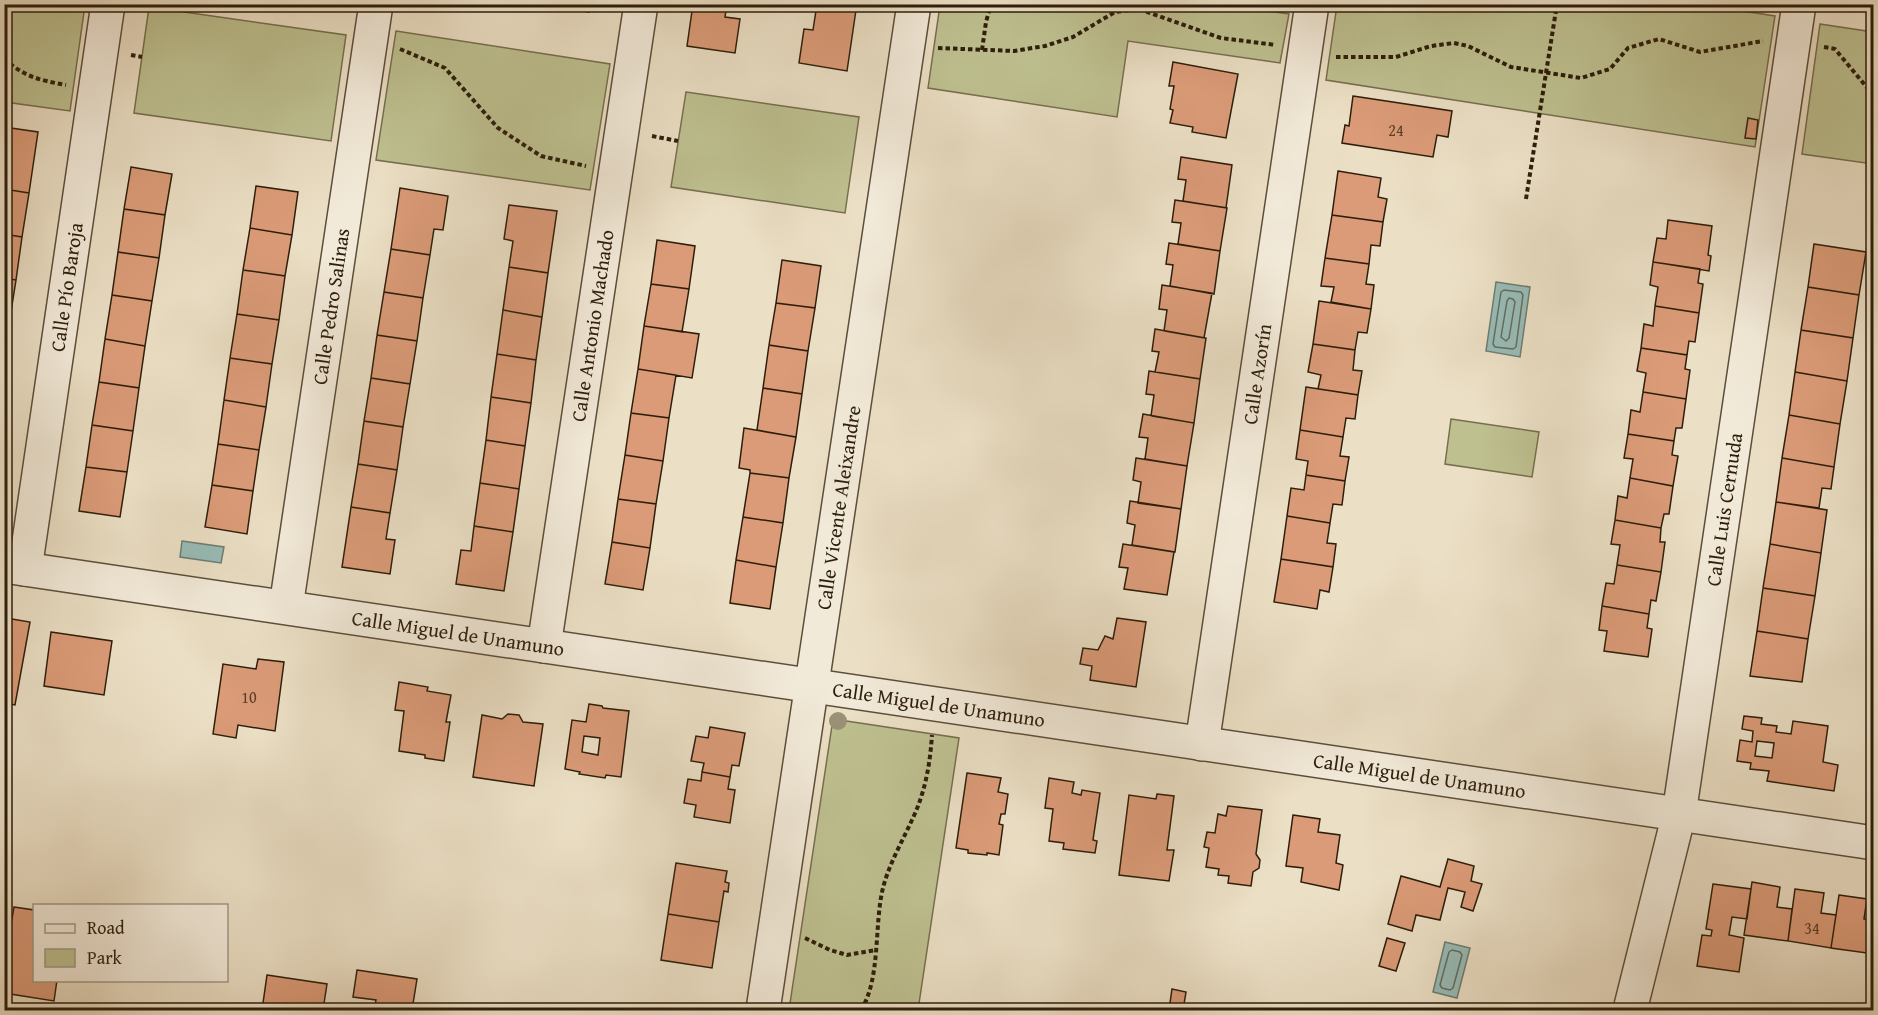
<svg xmlns="http://www.w3.org/2000/svg" width="1878" height="1015" viewBox="0 0 1878 1015" font-family="'Gentium Book Plus',serif">
<rect width="100%" height="100%" fill="#ebdfc5"/>
<filter id="stains"><feTurbulence type="fractalNoise" baseFrequency=".00333" numOctaves="4"/><feColorMatrix values="0 0 0 0 .2 0 0 0 0 .09 0 0 0 0 .02 0 0 0 .5 -.17"/></filter>
<radialGradient id="worn" r=".72"><stop offset=".6" stop-color="#630" stop-opacity="0"/><stop offset="1" stop-color="#630" stop-opacity=".3"/></radialGradient>
<path fill="#bec090" stroke="#766f4e" stroke-width="1.5" d="M5,4L85,5L70,111L5,102Z
M1696,4L1775,16L1755,147L1326,80L1337,5Z
M1226,5L1289,14L1280,63L1128,41L1117,117L928,88L940,5Z
M149,7L346,35L331,141L134,113Z
M1820,24L1873,32V164L1802,154Z
M396,31L610,64L590,190L376,160Z
M686,92L859,117L845,213L671,187Z
M1451,419L1539,432L1532,477L1445,464Z
M833,719L959,738L918,1010H789Z"/>
<path fill="#98bcb7" stroke="#6d7d72" stroke-width="1.5" d="M1496,282L1530,287L1520,357L1486,351Z
M182,541L224,547L221,563L180,557Z
M1445,942L1470,948L1457,998L1433,992Z"/>
<g fill="none" stroke-linecap="round" stroke-linejoin="round">
<path stroke="#626d61" stroke-width="1.5" d="M1504,290L1521,292L1523,295L1516,347L1513,349L1495,347L1493,344L1501,292Z
M1509,298L1513,299L1515,302L1509,338L1506,341L1501,337L1507,301Z
M1452,950L1460,952L1462,955L1453,988L1450,990L1442,988L1440,985L1449,952Z"/>
</g>
<path fill="#db9b78" stroke="#2d1e0b" stroke-width="1.5" fill-rule="evenodd" d="M548,4H590L589,12Z
M693,4H727L725,17L740,19L735,53L687,46Z
M817,4L856,10L847,71L799,63L804,29L813,30Z
M821,4H857L856,10Z
M1173,62L1238,74L1226,138L1192,132L1193,127L1170,123L1173,110L1170,109L1174,86H1169Z
M1353,96L1452,111L1448,137L1437,135L1433,157L1342,143L1345,125L1349,126Z
M1748,118L1758,120L1756,139L1745,138Z
M4,127L38,132L29,193L4,189Z
M1181,157L1232,165L1226,208L1183,201L1186,180L1178,179Z
M131,167L172,174L165,215L124,209Z
M1338,171L1381,178L1378,197L1387,199L1383,222L1332,215Z
M256,186L298,192L292,235L250,228Z
M400,188L448,196L443,230L434,229L430,255L391,249Z
M4,189L29,193L22,237L4,234Z
M1175,200L1227,208L1220,251L1178,244L1181,223L1172,222Z
M509,205L557,211L548,273L509,267L513,241L504,239Z
M124,209L165,215L159,258L118,252Z
M1332,215L1383,222L1380,246L1371,245L1369,264L1325,258Z
M1668,220L1712,226L1708,255L1711,256L1709,271L1653,262L1657,238L1666,239Z
M250,228L292,235L285,276L243,270Z
M4,234L22,237L16,280L4,278Z
M657,240L695,246L689,289L651,284Z
M1169,243L1220,251L1214,294L1170,286L1173,265L1166,264Z
M1814,244L1866,252L1859,295L1808,287Z
M391,249L430,255L423,298L384,292Z
M118,252L159,258L152,301L112,295Z
M1325,258L1369,264L1366,284L1374,285L1371,309L1331,302L1334,287L1321,286Z
M782,260L821,266L815,308L776,303Z
M1653,262L1700,269L1698,283L1703,284L1699,313L1655,306L1658,287L1650,285Z
M509,267L548,273L542,317L503,310Z
M243,270L285,276L279,320L237,314Z
M4,278L16,280L9,324H4Z
M651,284L689,289L682,332L644,326Z
M1162,285L1212,293L1204,338L1164,331L1167,310L1159,309Z
M1808,287L1859,295L1853,338L1801,330Z
M384,292L423,298L417,341L377,335Z
M112,295L152,301L145,346L105,339Z
M1319,301L1371,309L1367,333L1358,332L1355,350L1313,344Z
M776,303L815,308L808,351L769,345Z
M1655,306L1699,313L1695,342L1689,341L1687,355L1641,348L1644,324L1653,326Z
M503,310L542,317L536,360L497,354Z
M237,314L279,320L272,364L230,358Z
M644,326L699,334L692,378L638,369Z
M1155,329L1206,338L1200,379L1155,372L1159,352L1152,351Z
M1801,330L1853,338L1847,381L1795,372Z
M377,335L417,341L410,384L371,378Z
M105,339L145,346L139,388L99,382Z
M1313,344L1355,350L1353,370L1362,371L1358,395L1318,389L1321,375L1308,372Z
M769,345L808,351L802,394L763,388Z
M1641,348L1687,355L1685,369L1690,370L1686,399L1643,392L1646,373L1637,371Z
M497,354L536,360L531,403L491,397Z
M230,358L272,364L266,407L224,400Z
M638,369L676,375L669,418L631,413Z
M1149,371L1200,379L1194,423L1151,416L1154,395L1146,394Z
M1795,372L1847,381L1840,424L1789,415Z
M371,378L410,384L403,427L364,421Z
M99,382L139,388L133,431L92,425Z
M1306,387L1358,395L1355,419L1346,418L1343,437L1300,430Z
M763,388L802,394L796,437L757,430Z
M1643,392L1686,399L1682,428H1676L1674,441L1628,434L1631,410L1640,412Z
M491,397L531,403L525,446L486,440Z
M224,400L266,407L259,450L218,444Z
M631,413L669,418L663,461L625,455Z
M1143,414L1194,423L1187,466L1145,459L1148,438L1139,437Z
M1789,415L1840,424L1834,467L1782,458Z
M364,421L403,427L397,470L358,464Z
M92,425L133,431L127,472L86,467Z
M744,428L796,437L789,478L750,473V470L739,468Z
M1300,430L1343,437L1340,456L1349,457L1345,481L1306,475L1308,461L1296,459Z
M1628,434L1674,441L1672,455L1678,456L1673,486L1630,478L1633,459L1624,458Z
M486,440L525,446L519,489L480,483Z
M218,444L259,450L253,491L212,485Z
M625,455L663,461L656,504L618,499Z
M1136,458L1187,466L1181,509L1138,503L1141,482L1133,480Z
M1782,458L1834,467L1831,489L1822,488L1819,508L1776,502Z
M358,464L397,470L390,513L351,507Z
M86,467L127,472L120,517L79,511Z
M750,473L789,478L783,523L743,517Z
M1306,475L1345,481L1342,505L1333,504L1330,523L1287,516L1291,488L1304,490Z
M1630,478L1673,486L1669,514H1664L1661,528L1615,520L1618,496L1627,498Z
M480,483L519,489L513,532L474,526Z
M212,485L253,491L247,534L205,527Z
M618,499L656,504L650,548L612,542Z
M1130,501L1181,509L1175,552L1132,545L1135,525L1127,523Z
M1776,502L1827,510L1821,553L1770,544Z
M351,507L390,513L386,539L395,540L390,574L342,567Z
M1287,516L1330,523L1327,543L1336,544L1333,567L1281,559Z
M743,517L783,523L776,567L736,560Z
M1615,520L1661,528L1660,542H1665L1661,572L1617,565L1620,545L1611,544Z
M474,526L513,532L504,591L456,584L461,550L471,551Z
M612,542L650,548L643,590L605,584Z
M1123,544L1174,552L1167,595L1124,589L1128,568L1119,567Z
M1770,544L1821,553L1815,596L1763,588Z
M1281,559L1333,567L1329,592L1320,590L1317,609L1274,602Z
M736,560L776,567L770,609L730,603Z
M1617,565L1661,572L1656,601L1651,600L1649,614L1602,606L1606,583L1614,584Z
M1763,588L1815,596L1808,639L1757,631Z
M1602,606L1649,614L1647,628L1652,629L1648,657L1604,651L1607,631L1599,630Z
M6,618L30,622L15,705L4,703Z
M1117,618L1146,622L1136,687L1090,680L1092,666L1080,664L1083,648L1098,650L1105,636L1113,639Z
M1757,631L1808,639L1802,682L1750,676Z
M51,632L112,641L104,695L44,686Z
M258,659L284,662L275,731L238,725L236,738L213,734L223,664L256,669Z
M399,682L428,687L427,691L451,695L446,722H450L444,761L425,758V755L399,751L404,711L395,710Z
M589,704L602,706L603,708L629,711L621,777L606,775L605,778L579,774L580,772L565,769L572,720L586,722ZM584,736L600,738L598,755L582,752Z
M508,714L519,715L523,722L543,724L534,786L473,777L482,715L502,719Z
M1744,716L1762,718L1761,724L1777,726L1776,732L1791,734L1793,721L1828,726L1823,762L1838,765L1834,791L1767,781L1769,771L1750,769L1751,763L1737,761L1740,740L1752,742L1753,731L1742,729ZM1757,741L1774,743L1772,758L1755,756Z
M710,727L745,733L739,766L732,765L730,777L702,772L704,763L691,761L696,736L708,738Z
M702,772L730,777L728,789L735,790L730,823L694,817L696,805L684,803L688,779L701,781Z
M967,773L1001,778L998,792L1008,794L1005,814H1001L999,824L1003,825L999,855L987,853V855L968,853V850L956,848Z
M1049,778L1074,782L1072,793L1081,795L1082,790L1100,793L1093,840L1097,841L1095,853L1063,849L1064,843L1049,841L1053,809L1045,808Z
M1157,794L1174,796L1167,850H1174L1169,881L1119,875L1129,795L1156,799Z
M1228,806L1262,810L1256,854L1260,860L1259,868L1253,872L1251,886L1228,883L1229,876L1218,875L1219,869L1206,867L1209,848L1204,847L1207,832L1215,833L1218,814L1226,816Z
M1293,815L1320,819L1318,832L1340,835L1336,863L1343,865L1339,890L1301,882L1303,868L1286,866Z
M1448,859L1474,866L1471,881L1482,884L1473,911L1461,907L1465,892L1448,888L1440,920L1416,915L1412,931L1388,924L1401,876L1440,887Z
M676,863L727,871L725,882L729,883L728,892L724,891L719,922L668,914Z
M1752,882L1780,887L1777,907L1792,909L1788,941L1744,935Z
M1713,884L1751,889L1747,919L1732,917L1729,935L1744,938L1739,972L1697,966L1702,935L1711,936L1712,930L1706,929Z
M1795,889L1824,893L1821,913L1836,915L1831,948L1788,941Z
M1839,895L1867,899L1864,919L1874,921V954L1831,948Z
M14,907L34,910V980H57L54,1001L4,993V967Z
M668,914L719,922L712,968L661,960Z
M1387,938L1405,943L1396,971L1379,966Z
M357,970L417,979L412,1010H374L376,1000L353,997Z
M267,975L327,984L323,1010H262Z
M1172,989L1186,992L1183,1010H1169Z"/>
<g fill="none" stroke-linecap="round" stroke-linejoin="round">
<g stroke="#5c4e3a" stroke-width="36">
<g id="street">
<path id="s1" d="M4,566L1874,843"/>
<path id="s2" d="M25,569L108,4"/>
<path id="s3" d="M286,607L376,4"/>
<path id="s4" d="M544,646L641,4"/>
<path id="s5" d="M1202,744L1312,4"/>
<path id="s6" d="M763,1010L914,4"/>
<path id="s7" d="M1630,1010L1679,814L1799,4"/>
</g>
</g>
<path stroke="#2d1e0b" stroke-width="4" stroke-dasharray="4.5 3" stroke-linecap="butt" d="M1112,4L1115,12
M1824,47L1835,49L1874,96
M938,48L1014,51L1045,46L1073,37L1115,12L1139,9L1221,38L1276,45
M400,49L445,68L498,128L541,156L586,166
M982,50L986,22L991,4
M131,55L142,57
M1336,57H1396L1431,46L1454,43L1468,46L1511,67L1581,78L1610,69L1628,48L1659,39L1700,52L1763,41
M4,59C25,77 39,80 66,85
M652,136L678,141
M1526,199L1557,4
M805,938L830,950L847,955L876,950
M861,1010C881,979 874,923 883,888C889,864 902,842 912,820C925,793 930,765 932,735"/>
<use href="#street" stroke="#f2ead9" stroke-width="33"/>
</g>
<circle fill="#9a9075" cx="838" cy="721" r="9"/>
<g text-anchor="middle" stroke-width="4.5" stroke-linejoin="round" paint-order="stroke">
<g font-size="16" fill="#583d26">
<text x="1396" y="136">24</text>
<text x="249" y="703">10</text>
<text x="1812" y="934">34</text>
</g>
<g font-size="20" fill="#2d1e0b" stroke="#f2ead9">
<text dy="7" stroke="none"><textPath href="#s2" startOffset="285">Calle Pío Baroja</textPath></text>
<text dy="7" stroke="none"><textPath href="#s3" startOffset="304">Calle Pedro Salinas</textPath></text>
<text dy="7" stroke="none"><textPath href="#s4" startOffset="324">Calle Antonio Machado</textPath></text>
<text dy="7" stroke="none"><textPath href="#s5" startOffset="374">Calle Azorín</textPath></text>
<text dy="7" stroke="none"><textPath href="#s6" startOffset="508">Calle Vicente Aleixandre</textPath></text>
<text dy="7" stroke="none"><textPath href="#s7" startOffset="510">Calle Luis Cernuda</textPath></text>
<text dy="7" stroke="none"><textPath href="#s1" startOffset="459">Calle Miguel de Unamuno</textPath></text>
<text dy="7" stroke="none"><textPath href="#s1" startOffset="945">Calle Miguel de Unamuno</textPath></text>
<text dy="7" stroke="none"><textPath href="#s1" startOffset="1431">Calle Miguel de Unamuno</textPath></text>
</g>
</g>
<rect width="1878" height="1015" fill="none" stroke="#ebdfc5" stroke-width="24"/>
<rect x="6" y="6" width="1866" height="1003" fill="none" stroke="#2d1e0b" stroke-width="3"/>
<rect x="12" y="12" width="1854" height="991" fill="none" stroke="#2d1e0b" stroke-width="1.5"/>
<rect x="33" y="904" width="195" height="78" fill="#f2ead9" stroke="#a39887" stroke-width="1.5"/>
<rect x="45" y="924" width="30" height="9" fill="#f2ead9" stroke="#a39887" stroke-width="1.5"/>
<text x="87" y="934" font-size="18" fill="#2d1e0b">Road</text>
<rect x="45" y="949" width="30" height="18" fill="#bec090" stroke="#a39887" stroke-width="1.5"/>
<text x="87" y="964" font-size="18" fill="#2d1e0b">Park</text>
<rect width="100%" height="100%" filter="url(#stains)"/>
<rect width="100%" height="100%" fill="url(#worn)"/>
</svg>
